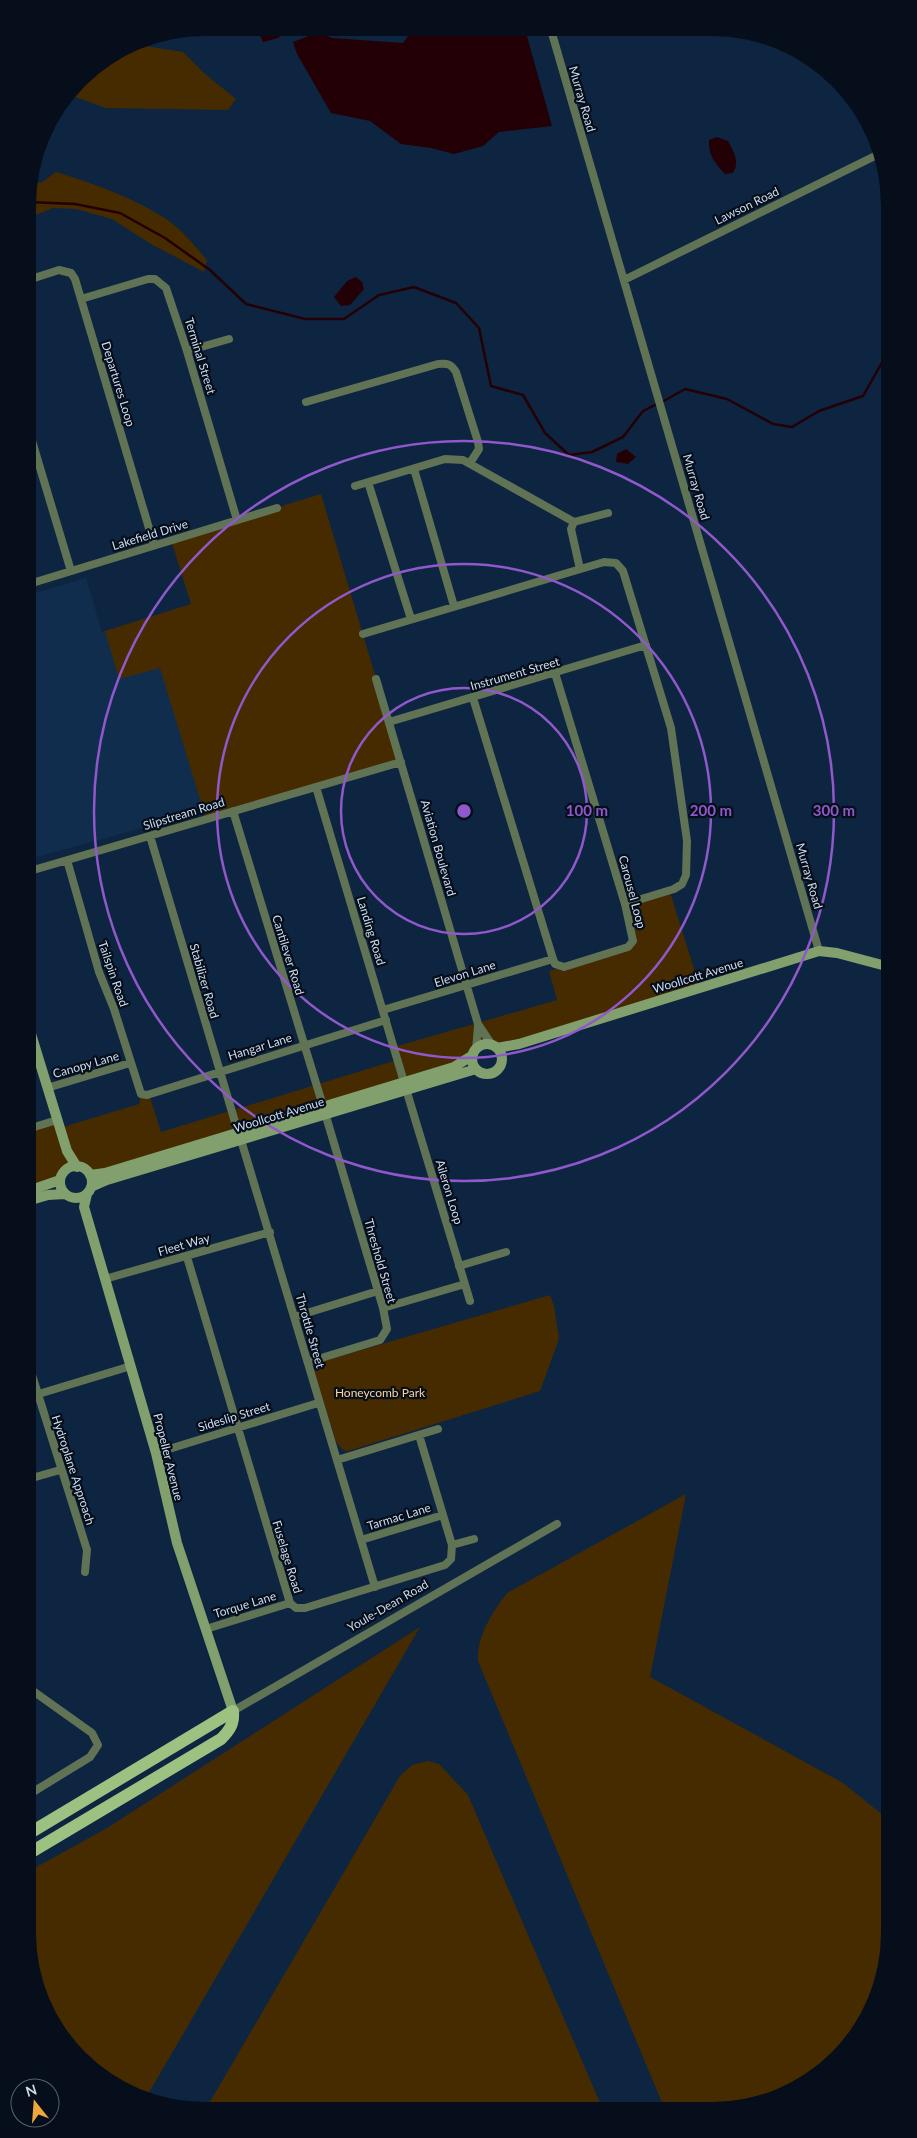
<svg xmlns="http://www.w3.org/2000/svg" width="917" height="2138" viewBox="0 0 917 2138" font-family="Lato,sans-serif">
<rect width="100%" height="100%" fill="#0d2540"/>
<path fill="#102d4e" d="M86,578L102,632L145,619L207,810L30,859L29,595Z"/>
<path fill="#462b00" d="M133,44L183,52L205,74L236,99L228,110L106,108L70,95L88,72Z
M56,172C93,183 158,206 184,234C192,242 199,251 207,260L204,272L151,244L112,219L76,209L53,208L28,218V193L31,181L41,183Z
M321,494L401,762L206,819L160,668L119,679L105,631L191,604L171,540Z
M670,892L700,988L519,1044L484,1045L456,1066L90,1175L87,1171L77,1167L66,1170L60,1180L31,1185V1128L57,1120L60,1128L139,1104L141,1094H149L161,1132L397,1060L394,1047L557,1000L549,971L628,947L631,945L625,904Z
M550,1295L554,1306L559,1339L540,1391L348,1451L343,1450L336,1442L314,1372L320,1362Z
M686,1494L650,1677L843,1783L889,1820V1944L876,2001L853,2041L810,2081L758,2105H663L478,1661C477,1635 492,1613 507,1593Z
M420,1627L147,2096L88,2066L51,2022L33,1979V1869L107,1828Z
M428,1761L439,1764L468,1795L601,2105L207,2107L400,1776L412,1765Z"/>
<path fill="#230005" d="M258,28H290V29L278,38L263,42L257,29Z
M413,29H525L552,126L499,132L483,146L454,154L431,148L401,144L370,121L331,113L297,54L293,42L319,32L332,38L403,43Z
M717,137L728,141C734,152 740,162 733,173L725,174C716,164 708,156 709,140Z
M356,277L362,282L364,289L350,305L341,306L334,297L347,281Z
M626,449L636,457L628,464L616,462L617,454Z"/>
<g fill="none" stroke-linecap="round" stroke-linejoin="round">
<path stroke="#230005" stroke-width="2.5" d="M28,202L75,204L120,213L165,238L210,270L246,304L305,319H344L379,295L414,287L456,303L479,328L491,386L523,395L545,433L569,455L592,452L623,437L643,411L657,404
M662,402L685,389L727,399L773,424L792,427L819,411L863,396L884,359"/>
<path stroke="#607354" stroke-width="8" d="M551,30L819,951
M28,280L59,270L71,273L75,279L154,545
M624,280L881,153
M81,299L148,279H155L166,288L187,351L237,520
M187,351L229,339
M306,402L438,364C448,363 451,364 456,372L478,442L479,449L470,463
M29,431L71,571
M414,469L454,606
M368,482L411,619
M355,486L445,459L463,460L574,522
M580,569L571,529L574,522L608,513
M29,584L277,508
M363,634L604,562L616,563L623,571L671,728L687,841L686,875L682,884L674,889L625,904
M376,679L478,1024L492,1045
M473,698L553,959L555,964L564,967L628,947L633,941L625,904L555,673
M389,722L646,645
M316,787L404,1082
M233,811L323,1106
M150,836L238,1132
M67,860L99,972L114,1009L141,1094L147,1095L386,1020
M30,871L401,762
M383,1010L553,959
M476,1050L478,1026
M47,1088L130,1063
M406,1089L470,1301
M31,1128L57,1120
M241,1140L375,1587
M187,1257L290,1603L296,1608H305L445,1565L451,1559L452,1545L419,1435
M459,1266L506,1252
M105,1279L270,1232
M383,1308L465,1284
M294,1317L378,1291
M308,1362L380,1340L387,1329L383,1308L325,1113
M32,1375L87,1550L85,1572
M32,1396L131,1366
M156,1453L318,1403
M337,1460L438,1429
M32,1478L60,1470
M361,1540L443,1515
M452,1545L474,1539
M206,1629L290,1603
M33,1691L92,1733L98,1745L90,1757L33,1792
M233,1711L557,1524"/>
<path stroke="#82a06e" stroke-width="10" d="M31,1034L67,1151L77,1167
M472 1059a15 15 0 1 1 30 0a15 15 0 1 1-30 0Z
M497,1048L519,1044L819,951L837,953L886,966
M60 1182a16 16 0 1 1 32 0a16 16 0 1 1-32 0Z
M90,1175L105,1173L454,1067L473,1055
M91,1187L107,1180L476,1069
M31,1190L60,1180
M87,1194L84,1207L156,1453L177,1543L233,1711
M31,1200L48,1195L65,1194"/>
<path stroke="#9cc282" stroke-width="12" d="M33,1831L233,1711C234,1724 230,1730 221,1739L33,1851"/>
</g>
<g fill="none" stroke="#9058cb" stroke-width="2.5">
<circle cx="464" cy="811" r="123"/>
<circle cx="464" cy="811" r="247"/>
<circle cx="464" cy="811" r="370"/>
</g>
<g text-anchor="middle" stroke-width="4.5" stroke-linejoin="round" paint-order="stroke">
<g font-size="12" fill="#cddcee" stroke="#050e1a">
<text transform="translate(582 99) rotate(74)" y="4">Murray Road</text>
<text transform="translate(747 206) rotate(-26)" y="4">Lawson Road</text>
<text transform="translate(200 356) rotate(73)" y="4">Terminal Street</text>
<text transform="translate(118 384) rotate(73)" y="4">Departures Loop</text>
<text transform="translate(696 487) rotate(74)" y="4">Murray Road</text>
<text transform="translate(150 535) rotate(-17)" y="4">Lakefield Drive</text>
<text transform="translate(515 674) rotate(-16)" y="4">Instrument Street</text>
<text transform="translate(184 814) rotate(-17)" y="4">Slipstream Road</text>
<text transform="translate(438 848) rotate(74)" y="4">Aviation Boulevard</text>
<text transform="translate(809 876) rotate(74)" y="4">Murray Road</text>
<text transform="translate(632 892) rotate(75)" y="4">Carousel Loop</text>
<text transform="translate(371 931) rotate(73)" y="4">Landing Road</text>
<text transform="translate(288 955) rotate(73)" y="4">Cantilever Road</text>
<text transform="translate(113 974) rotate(71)" y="4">Tailspin Road</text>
<text transform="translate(465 974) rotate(-17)" y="4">Elevon Lane</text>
<text transform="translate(698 976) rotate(-17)" y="4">Woollcott Avenue</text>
<text transform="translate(204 981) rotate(74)" y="4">Stabilizer Road</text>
<text transform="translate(260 1047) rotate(-17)" y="4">Hangar Lane</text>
<text transform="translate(86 1065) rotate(-16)" y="4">Canopy Lane</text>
<text transform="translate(279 1115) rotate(-17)" y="4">Woollcott Avenue</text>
<text transform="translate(449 1192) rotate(73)" y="4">Aileron Loop</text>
<text transform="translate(184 1245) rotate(-16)" y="4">Fleet Way</text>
<text transform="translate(380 1261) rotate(74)" y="4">Threshold Street</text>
<text transform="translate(310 1331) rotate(74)" y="4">Throttle Street</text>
<text transform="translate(234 1417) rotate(-17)" y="4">Sideslip Street</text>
<text transform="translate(168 1457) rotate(76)" y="4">Propeller Avenue</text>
<text transform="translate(73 1470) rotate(72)" y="4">Hydroplane Approach</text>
<text transform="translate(399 1517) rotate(-17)" y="4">Tarmac Lane</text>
<text transform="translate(287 1557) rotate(73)" y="4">Fuselage Road</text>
<text transform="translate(245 1605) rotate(-17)" y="4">Torque Lane</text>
<text transform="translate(388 1606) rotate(-30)" y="4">Youle-Dean Road</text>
</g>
<g font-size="12" fill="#fed39b" stroke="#050e1a">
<text x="380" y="1397">Honeycomb Park</text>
</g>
</g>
<path d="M0 0H917V2138H0ZM205 36H712A169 169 0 0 1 881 205V1933A169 169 0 0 1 712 2102H205A169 169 0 0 1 36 1933V205A169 169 0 0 1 205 36Z" fill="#050e1a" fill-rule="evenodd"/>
<circle cx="464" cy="811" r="8" fill="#9058cb" stroke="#050e1a" stroke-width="2.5"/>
<g font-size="15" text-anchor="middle" font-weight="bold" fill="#9058cb" stroke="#050e1a" stroke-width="4.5" stroke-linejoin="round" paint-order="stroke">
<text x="587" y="816">100 m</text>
<text x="711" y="816">200 m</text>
<text x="834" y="816">300 m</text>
</g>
<g transform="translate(35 2103) rotate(343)"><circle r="24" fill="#050e1a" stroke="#55606f"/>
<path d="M0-4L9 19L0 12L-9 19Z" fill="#eea73d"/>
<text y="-8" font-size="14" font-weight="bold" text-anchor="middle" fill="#cddcee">N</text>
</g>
</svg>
